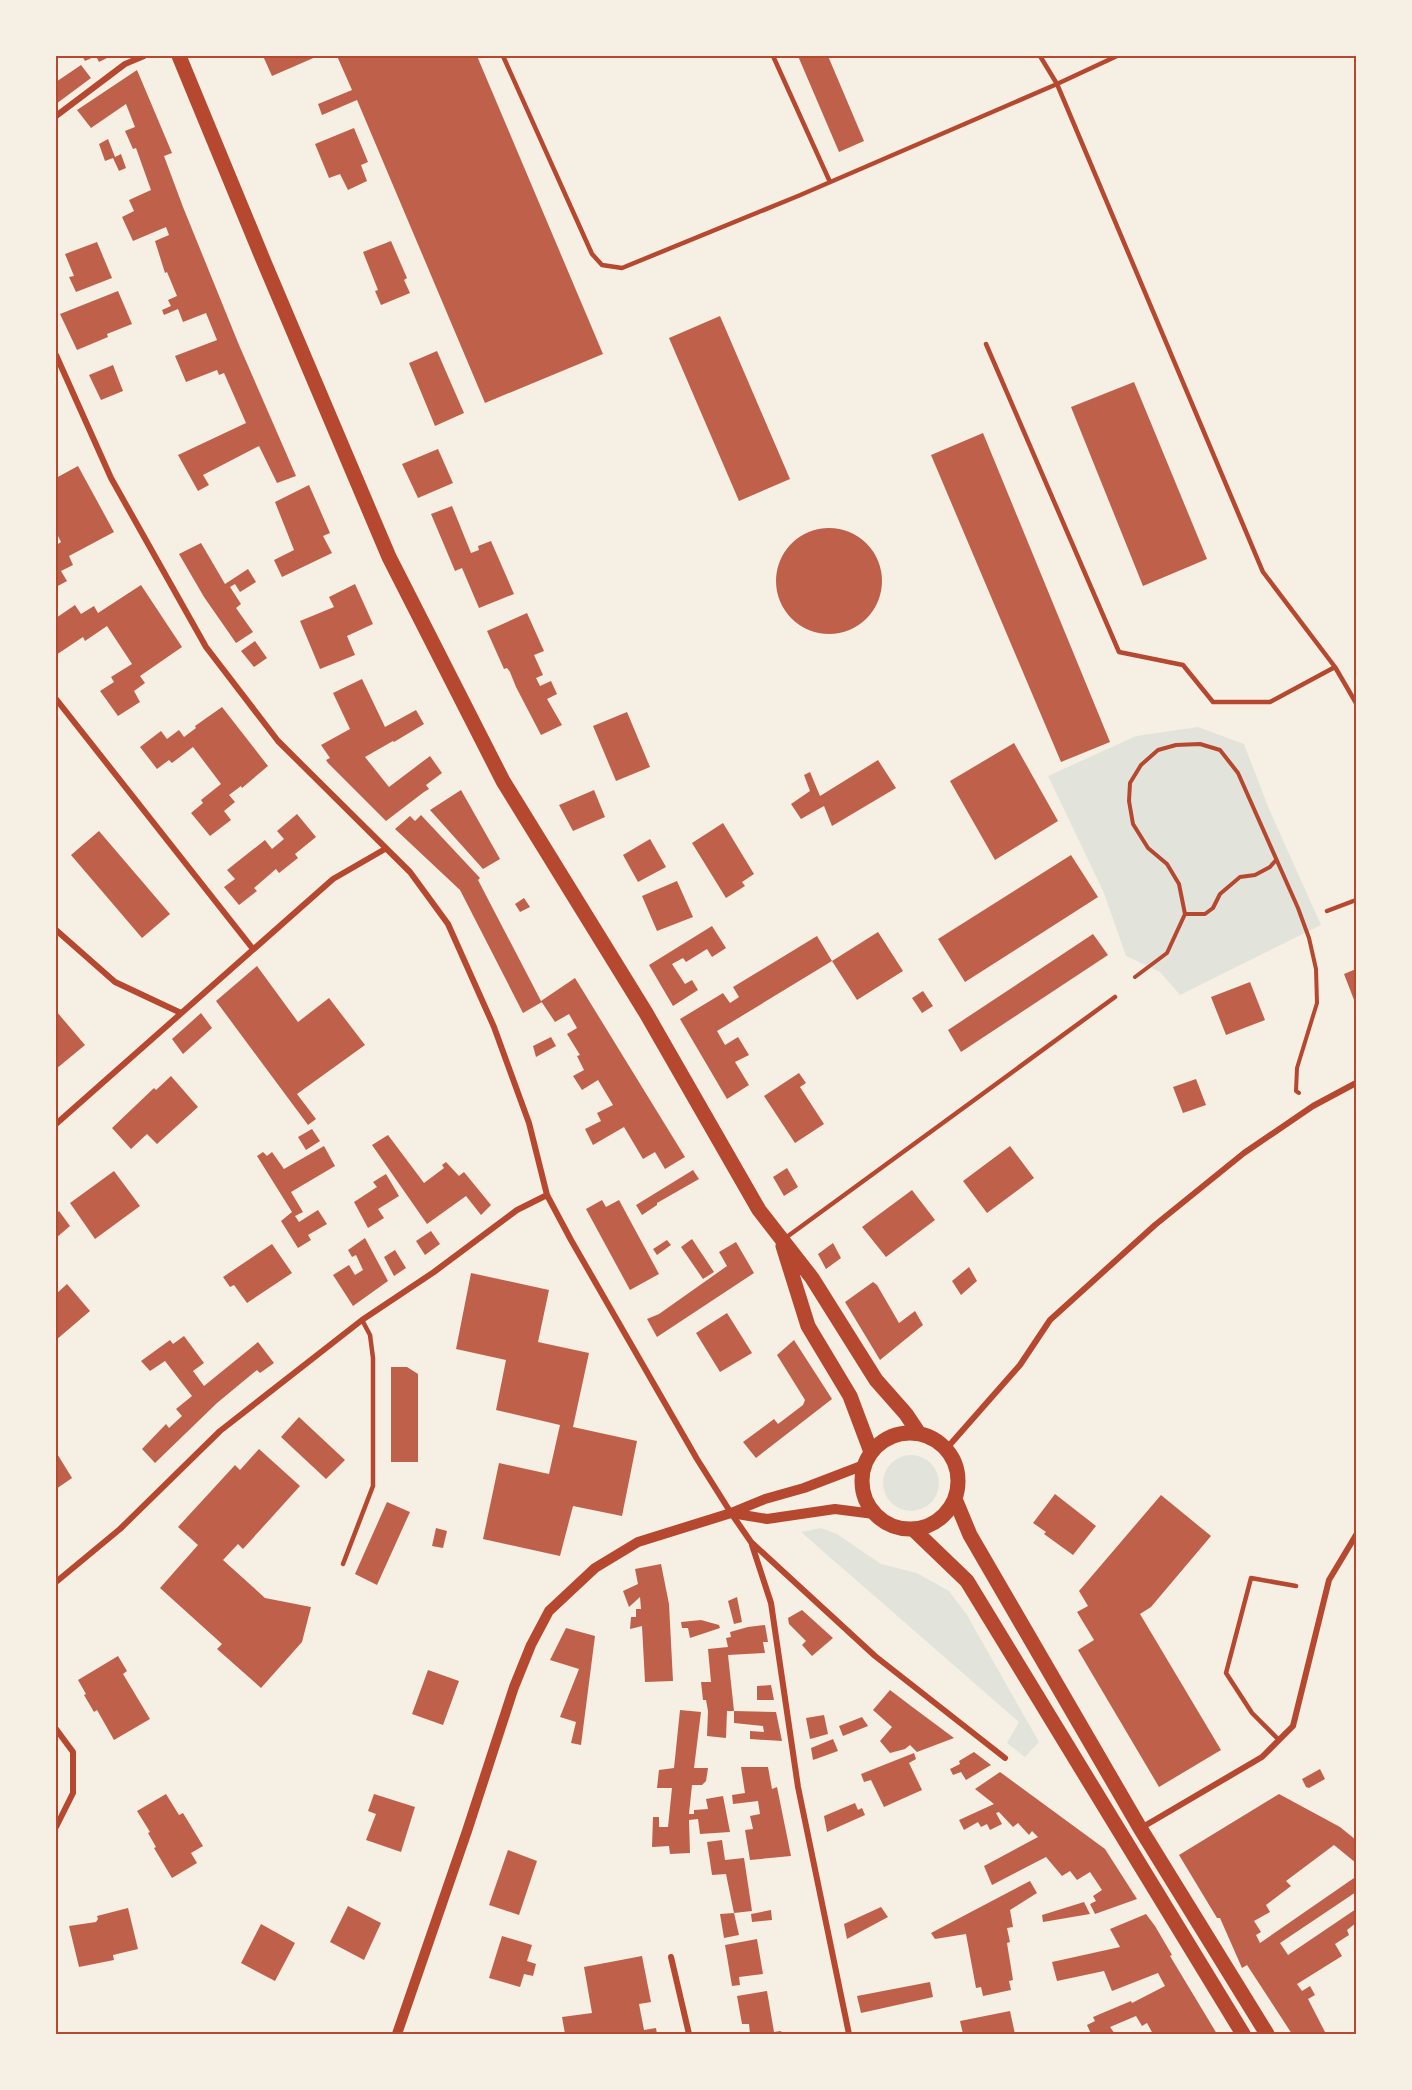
<svg xmlns="http://www.w3.org/2000/svg" width="1412" height="2090" viewBox="0 0 1412 2090" font-family="Barlow,sans-serif">
<rect width="100%" height="100%" fill="#f6efe4"/>
<path fill="#e2e4dc" d="M1198,727L1244,744L1269,809L1321,925L1180,995L1160,972L1126,956L1104,893L1048,776L1136,736Z
M883 1483a28 28 0 1 1 56 0a28 28 0 1 1-56 0Z
M821,1528L837,1534L881,1564L917,1573L949,1591L967,1615L1039,1742L1025,1757L1007,1743L1019,1722L801,1532Z"/>
<path fill="#bf614a" d="M82,56H109V57L99,62L96,56L85,61Z
M263,56H318L272,76Z
M337,56H477L603,354L485,403L357,100L322,115L318,104L352,90Z
M798,56H828L864,141L839,152Z
M81,65L91,78L56,104V82Z
M137,70L172,153L164,156L183,207L239,345L296,476L277,483L259,446L203,475L209,485L198,491L178,455L246,423L224,373L219,375L217,370L186,382L175,356L217,340L206,313L183,322L178,309L164,315L162,310L171,306L168,300L177,296L167,272L165,273L155,241L169,235L166,227L133,241L122,217L134,211L129,200L151,190L136,148L133,149L125,131L135,127L126,104L91,128L77,110Z
M354,128L368,162L361,165L367,181L348,190L340,174L329,178L315,144Z
M108,139L115,157L121,154L126,168L119,171L113,158L105,161L99,144Z
M391,241L407,278L404,280L410,293L381,305L375,291L378,290L363,252Z
M97,242L112,278L76,292L69,277L74,276L65,254Z
M118,291L132,324L107,334L108,337L77,350L60,314Z
M720,316L790,479L739,501L669,338Z
M437,351L464,413L435,426L409,363Z
M113,365L123,391L101,400L89,375Z
M1134,382L1207,559L1143,586L1071,407Z
M983,433L1110,742L1061,762L931,455Z
M438,449L453,483L418,498L402,464Z
M78,466L114,532L69,556L73,565L61,571L67,581L56,587V545L61,542L56,532V478Z
M309,485L330,533L323,536L332,553L282,577L274,560L294,550L275,502Z
M452,506L471,553L479,550L478,546L491,541L514,594L479,608L462,568L455,571L431,514Z
M776 581a53 53 0 1 1 106 0a53 53 0 1 1-106 0Z
M201,543L225,584L248,569L256,582L240,592L235,584L230,587L241,604L236,608L253,632L236,643L204,597L179,554Z
M355,584L373,624L347,636L355,655L320,669L300,621L334,607L329,597Z
M141,585L182,647L140,676L145,683L134,691L140,702L118,716L100,691L114,682L111,677L132,664L107,626L85,641L83,637L56,655V618L75,605L81,614L94,606L98,613Z
M527,613L544,651L534,655L543,675L536,678L540,686L551,681L557,694L547,699L562,725L541,735L516,687L510,672L507,668L504,669L487,631Z
M255,641L267,658L254,667L241,651Z
M362,679L385,727L416,710L424,724L394,742L393,741L365,757L389,787L430,756L442,773L426,785L429,789L424,792L386,821L328,763L326,760L330,758L321,745L350,729L333,693Z
M222,707L268,766L242,788L241,786L229,795L235,802L224,811L231,820L210,836L191,813L203,803L201,800L221,784L193,747L172,763L169,760L157,769L140,747L161,731L167,739L179,730L184,737L196,728L195,726Z
M627,712L650,767L616,781L593,726Z
M1014,743L1058,821L995,860L950,781Z
M878,760L896,788L832,826L824,806L801,819L791,804L810,791L804,775L810,772L820,796Z
M461,790L500,859L483,869L430,810Z
M594,790L605,817L573,831L559,805Z
M297,814L316,837L295,854L298,858L279,873L276,869L254,888L257,891L239,905L224,887L235,879L227,870L265,840L272,849L284,839L277,831Z
M421,815L480,878L478,880L541,1001L575,978L685,1157L665,1169L655,1152L643,1159L624,1127L593,1145L585,1129L601,1121L597,1113L613,1105L598,1080L582,1090L573,1076L584,1070L577,1056L580,1055L567,1034L577,1028L569,1014L555,1022L541,1001L542,1002L523,1013L460,890L395,829L410,816L415,821Z
M723,823L754,874L742,882L745,886L726,898L692,843Z
M99,831L170,914L142,938L71,855Z
M650,839L666,867L638,882L623,855Z
M1071,855L1098,897L965,982L938,939Z
M677,881L693,917L657,931L642,896Z
M524,898L530,907L520,912L515,904Z
M712,926L726,948L712,957L707,949L686,962L683,958L672,964L685,984L692,980L698,990L673,1006L649,965Z
M878,932L903,971L857,1000L832,961L717,1031L725,1045L738,1037L749,1055L735,1062L749,1085L727,1099L680,1019L723,993L730,1003L739,997L733,987L817,936L832,961Z
M1093,934L1108,955L961,1052L948,1030Z
M257,966L298,1022L329,998L365,1045L297,1094L316,1119L308,1125L216,1001Z
M1356,969V1005L1344,974Z
M1250,982L1265,1020L1226,1035L1211,997Z
M923,991L933,1006L922,1013L912,998Z
M56,1011L85,1045L56,1069Z
M201,1013L212,1028L183,1054L172,1039Z
M551,1037L556,1046L536,1057L533,1046Z
M799,1073L806,1083L800,1087L824,1124L795,1143L764,1096Z
M171,1076L198,1107L157,1144L147,1134L131,1149L112,1128L154,1088L156,1090Z
M1196,1079L1206,1105L1183,1113L1173,1087Z
M312,1129L320,1141L306,1150L298,1137Z
M388,1135L424,1183L444,1168L442,1165L446,1162L459,1176L464,1172L491,1205L481,1215L466,1196L427,1224L372,1145Z
M324,1146L335,1166L291,1192L303,1212L295,1216L299,1222L318,1210L327,1224L308,1235L311,1240L298,1248L281,1221L292,1212L257,1156L263,1152L267,1156L272,1152L284,1169Z
M1010,1146L1034,1178L987,1213L963,1181Z
M787,1168L798,1187L784,1196L773,1177Z
M693,1170L699,1179L657,1203V1205L642,1215L636,1205Z
M114,1171L140,1206L95,1239L70,1203Z
M386,1174L399,1196L378,1209L384,1218L368,1228L354,1202L377,1187L373,1182Z
M912,1190L935,1220L886,1257L862,1227Z
M602,1200L606,1207L619,1200L659,1274L630,1290L586,1209Z
M59,1211L70,1226L56,1238V1214Z
M431,1231L440,1244L425,1255L416,1241Z
M365,1238L388,1281L353,1306L333,1275L349,1265L355,1275L363,1270L356,1255L352,1257L348,1250Z
M692,1239L714,1272L703,1279L681,1247Z
M667,1240L671,1245L657,1255L653,1249Z
M736,1242L754,1273L657,1337L647,1319L659,1314L727,1266L719,1252Z
M833,1243L841,1258L826,1269L818,1254Z
M272,1244L292,1273L247,1303L234,1285L230,1287L223,1277Z
M395,1250L406,1268L394,1276L384,1257Z
M969,1267L977,1281L961,1295L952,1281Z
M471,1273L549,1290L538,1342L589,1353L573,1427L637,1441L622,1516L573,1506L560,1556L483,1539L499,1463L549,1474L560,1425L496,1410L506,1360L456,1349Z
M873,1282L877,1285L899,1323L915,1311L923,1325L880,1360L845,1302Z
M67,1284L90,1311L56,1340V1294Z
M727,1313L752,1353L720,1372L696,1333Z
M184,1336L204,1363L193,1371L204,1386L258,1342L274,1363L260,1373L257,1370L217,1403L155,1463L142,1449L166,1424L169,1428L182,1416L176,1409L192,1396L165,1361L150,1371L141,1361L170,1340L173,1344Z
M794,1340L832,1399L756,1458L743,1442L774,1419L778,1424L803,1405L805,1400L777,1355Z
M391,1367H407L418,1374V1462H391Z
M299,1417L345,1460L326,1479L281,1437Z
M259,1449L300,1486L243,1549L238,1544L223,1560L265,1598L311,1607L302,1642L261,1688L217,1649L222,1644L160,1588L198,1545L178,1527L235,1465L240,1470Z
M56,1452L72,1478L56,1489Z
M1055,1494L1096,1526L1073,1555L1044,1534L1046,1532L1033,1523Z
M1161,1495L1211,1536L1151,1607L1140,1614L1221,1750L1159,1787L1078,1650L1094,1640L1077,1612L1088,1606L1079,1591Z
M387,1502L410,1512L377,1585L355,1574Z
M436,1528L447,1531L443,1548L432,1546Z
M661,1564L669,1604L673,1681L645,1682L642,1626L630,1629L631,1617H636V1609H641L640,1597L629,1607L623,1591L638,1584L635,1569Z
M737,1597L742,1622L734,1624L728,1601Z
M802,1610L833,1638L812,1656L802,1645L806,1641L789,1624L788,1618Z
M701,1620L719,1625L720,1628L690,1638L688,1628H682L681,1622Z
M765,1625L768,1642H763L765,1653L728,1655L734,1711H727L726,1738L707,1736L708,1711L706,1700H703L701,1682H711L708,1649L728,1647L726,1638L731,1637L730,1632L748,1627Z
M566,1628L595,1636L581,1745L571,1743L576,1722L560,1717L579,1669L550,1660Z
M118,1656L127,1671L123,1674L150,1719L114,1740L97,1710L94,1712L84,1695L86,1694L78,1680Z
M428,1670L459,1681L443,1725L412,1714Z
M771,1685L774,1700H757V1686Z
M890,1690L911,1706L954,1738L917,1752L910,1745L905,1749L890,1753L880,1741L892,1727L873,1710Z
M680,1710L701,1712L694,1768H708L706,1781L702,1785H692L689,1814H694V1810L708,1809L706,1799L723,1796L730,1832L700,1834L698,1819L689,1820L690,1853L670,1854L669,1846L652,1847L653,1817H659V1827H668L672,1788H657L659,1770L674,1768Z
M734,1711L776,1712L782,1741L750,1739V1731L764,1732L763,1726L734,1723Z
M824,1715L828,1734L810,1739L806,1718Z
M862,1717L868,1726L843,1736L839,1726Z
M833,1739L838,1751L813,1760L811,1748Z
M974,1752L991,1765L966,1780L961,1772L953,1775L950,1769L960,1764L959,1761Z
M914,1753L916,1759L909,1763L922,1790L884,1807L871,1780L864,1782L861,1774Z
M741,1767H768L772,1789L777,1787L791,1856L750,1860L745,1830L753,1829L750,1816L760,1814L758,1801L733,1804L732,1795L745,1793Z
M1320,1769L1325,1779L1309,1788L1306,1787L1302,1779Z
M1000,1772L1105,1849L1137,1899L1095,1914L1090,1904L1096,1901L1093,1896L1102,1890L1090,1872L1077,1880L1070,1871L1062,1876L1046,1857L992,1885L984,1866L1038,1837L1032,1831L1029,1835L1018,1823L1013,1827L999,1812L996,1813L1002,1824L990,1830L987,1824L981,1827L978,1822L964,1830L959,1820L994,1804L975,1789Z
M166,1794L179,1815L183,1813L203,1846L191,1853L197,1863L172,1878L154,1848L156,1847L148,1833L150,1832L137,1811Z
M374,1794L415,1807L401,1852L366,1840L376,1814L368,1811Z
M1279,1794L1340,1827L1356,1840V1863L1334,1845L1286,1881L1291,1886L1266,1905L1270,1912L1254,1921L1261,1932L1256,1935L1260,1943L1354,1878L1356,1882V1892L1280,1943L1288,1955L1356,1909V1923L1347,1930L1349,1935L1335,1944L1342,1956L1297,1984L1302,1991L1310,1986L1315,1995L1308,1999L1326,2034H1292L1247,1965L1242,1968L1220,1918H1217L1179,1855Z
M855,1803L858,1810L862,1808L865,1815L827,1832L824,1816Z
M722,1840L725,1860L744,1858L752,1911L734,1913L726,1874L712,1875L707,1842Z
M508,1850L537,1861L519,1915L489,1905Z
M1030,1881L1037,1893L1010,1910L1013,1927L1007,1928L1010,1942L1007,1943L1013,1980L1009,1981L1011,1990L983,1996L981,1987L976,1988L966,1934L935,1939L931,1933Z
M1084,1902L1090,1914L1043,1922L1042,1915Z
M348,1906L381,1923L364,1960L330,1942Z
M881,1907L888,1917L847,1939L844,1924Z
M128,1908L138,1949L113,1955L114,1960L79,1967L69,1926L96,1922L98,1919L97,1916Z
M771,1910L772,1920L752,1922L751,1914Z
M734,1913L739,1935L724,1938L720,1914Z
M1146,1914L1155,1926L1172,1955L1170,1956L1217,2034H1153L1147,2023L1142,2026L1136,2016L1110,2027L1115,2034H1091L1087,2025L1095,2021L1093,2017L1131,2001L1132,2003L1165,1986L1158,1973L1112,1991L1104,1971L1057,1981L1052,1962L1120,1947L1110,1929Z
M261,1924L295,1943L275,1981L241,1963Z
M502,1936L532,1945L527,1961L536,1964L533,1976L524,1974L520,1987L489,1978Z
M757,1939L763,1974L739,1977L740,1985L732,1986L725,1945Z
M642,1956L651,2002L639,2004L644,2030L656,2028L657,2034H565L562,2017L592,2013L584,1967Z
M930,1982L933,1997L861,2013L857,1996Z
M767,1991L774,2032L781,2031L782,2034H750L749,2024H742L737,1996Z
M1010,2011L1015,2034H963L960,2021Z"/>
<g fill="none" stroke-linecap="round" stroke-linejoin="round">
<path stroke="#b5482f" stroke-width="4" d="M1185,914H1205L1213,908L1220,894L1240,877L1255,875L1270,867L1276,860
M1135,977L1167,953L1185,914L1179,884L1167,864L1148,848L1133,824L1129,801L1130,783L1141,765L1158,750L1176,745L1200,744L1220,750L1238,773L1298,908L1309,938L1316,969L1317,1003L1297,1068L1296,1091L1299,1093"/>
<path stroke="#b5482f" stroke-width="4.5" d="M503,56L592,254L602,265L622,268L798,196L1057,84L1040,56
M773,56L830,182
M1117,56L1057,84L1263,572L1335,667L1356,703
M986,344L1119,652L1183,665L1213,702H1270L1335,667
M1327,911L1356,900
M784,1239L1115,997
M343,1564L373,1486V1358L370,1335L362,1320
M1279,1740L1252,1713L1226,1673L1251,1578L1296,1586"/>
<path stroke="#b5482f" stroke-width="6" d="M56,116L125,64L144,56
M56,355L111,478L206,647L278,741L410,872L448,924L494,1027L529,1123L547,1195L571,1240L697,1459L731,1513L751,1542L875,1656L1005,1758
M56,699L253,949
M56,930L115,982L181,1013
M56,1124L333,879L385,849
M947,1448L1020,1365L1050,1320L1155,1225L1244,1153L1313,1106L1356,1083
M752,1545L771,1603L798,1787L849,2034
M56,1582L120,1529L220,1431L362,1320L434,1272L517,1210L547,1195
M56,1729L73,1752V1793L56,1827
M1141,1828L1262,1757L1293,1726L1329,1580L1356,1535
M671,1957L689,2034"/>
<path stroke="#b5482f" stroke-width="10" d="M731,1513L767,1519L835,1509L874,1514
M397,2034L467,1831L514,1687L531,1645L549,1611L595,1568L638,1542L731,1513L765,1499L804,1488L864,1465"/>
<path stroke="#b5482f" stroke-width="15" d="M179,56L264,262L389,557L503,781L646,1013L759,1210L812,1278L876,1380L906,1414L918,1432
M783,1246L808,1326L850,1396L871,1452
M862 1481a48 48 0 1 1 96 0a48 48 0 1 1-96 0Z
M955,1499L970,1535L1140,1828L1267,2034
M913,1529L967,1581L1243,2034"/>
</g>
<rect width="1412" height="2090" fill="none" stroke="#f6efe4" stroke-width="114"/>
<rect x="57" y="57" width="1298" height="1976" fill="none" stroke="#b5482f" stroke-width="2"/>
</svg>
